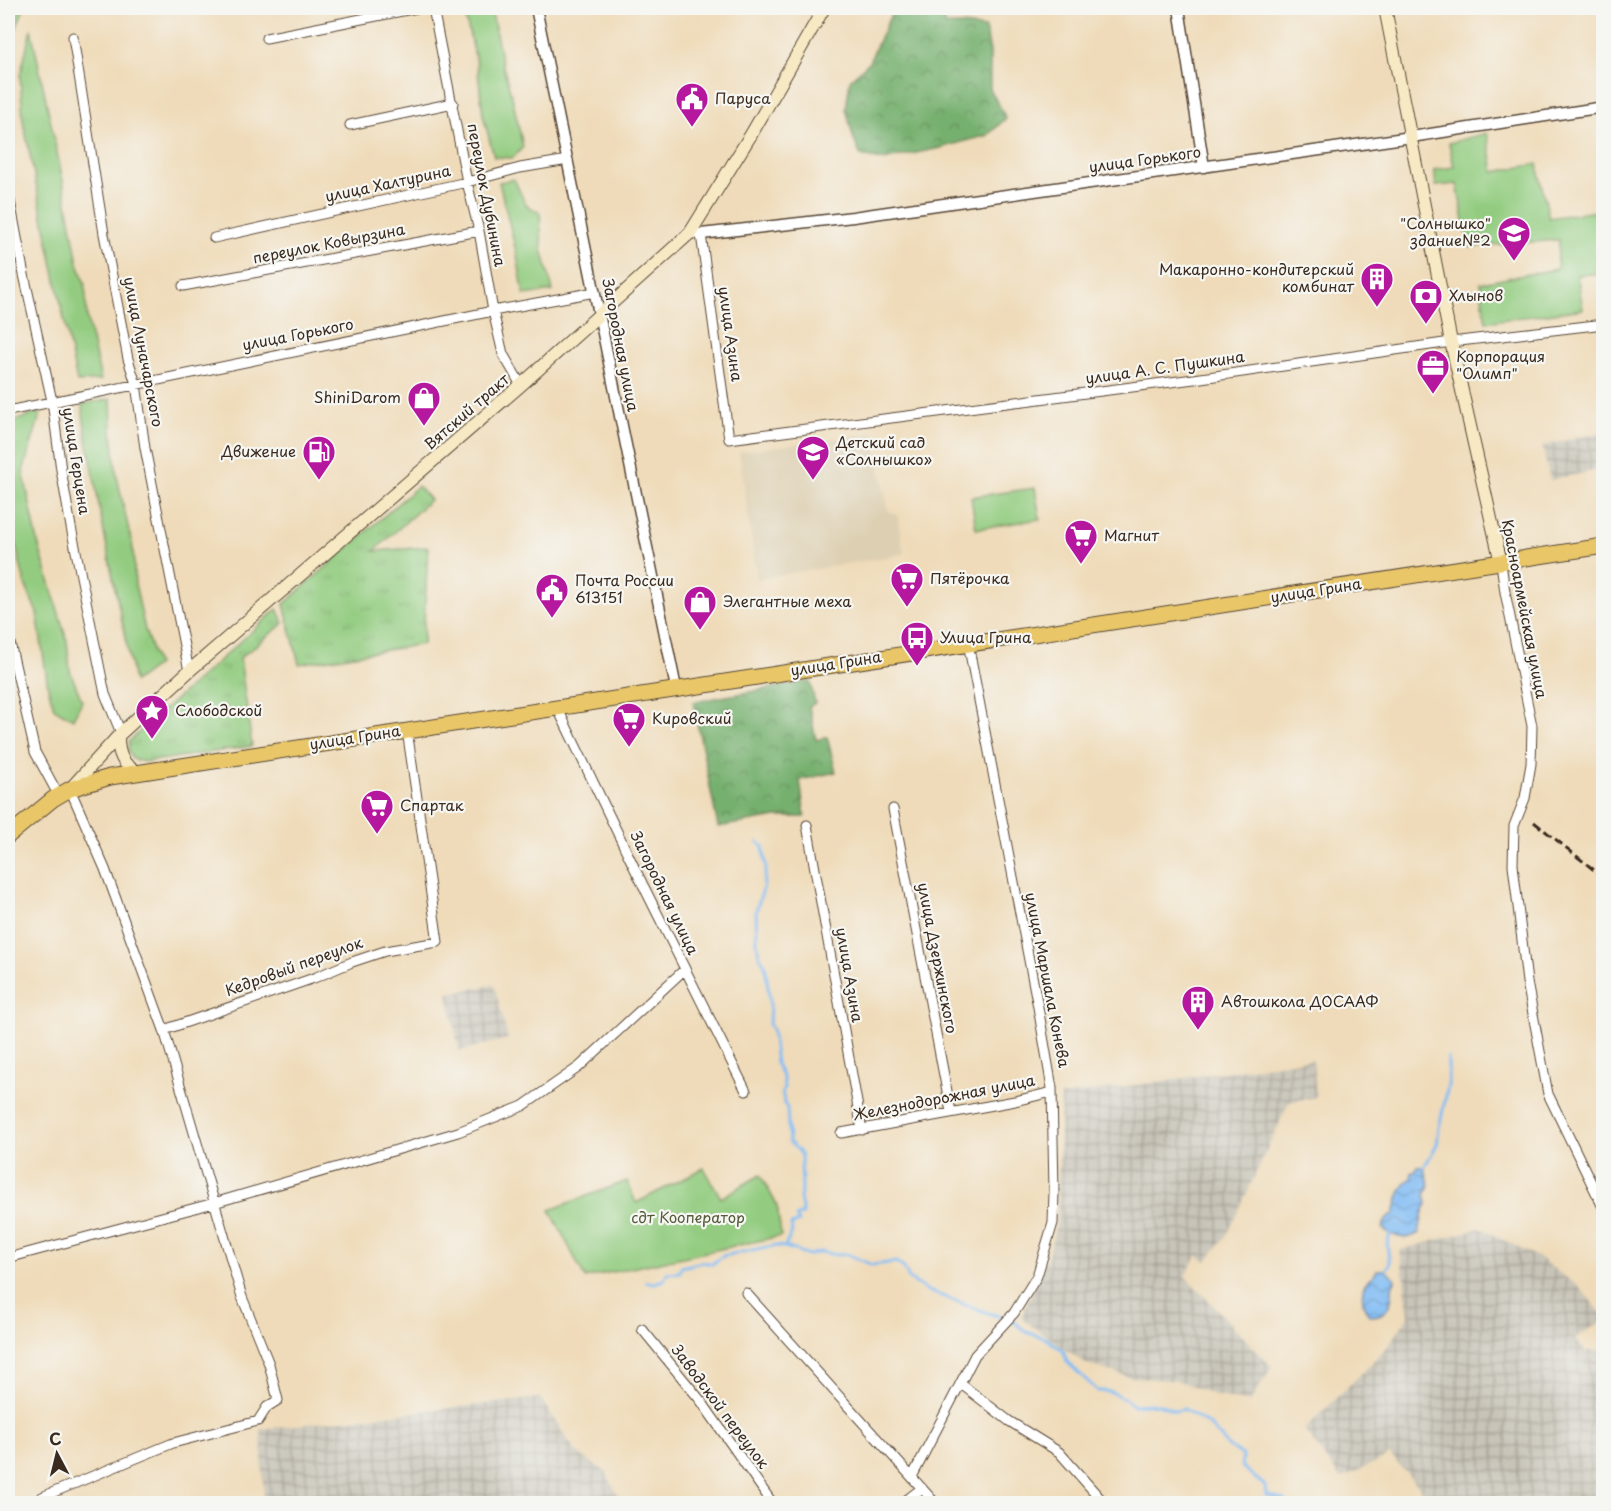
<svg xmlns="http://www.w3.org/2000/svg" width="1611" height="1511" viewBox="0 0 1611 1511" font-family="'Playpen Sans',sans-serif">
<defs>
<pattern id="industrial-grid" width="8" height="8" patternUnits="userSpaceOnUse" patternTransform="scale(1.5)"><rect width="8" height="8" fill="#c8c4b8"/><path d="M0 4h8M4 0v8" fill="none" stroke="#a49f95"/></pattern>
<pattern id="grass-tufts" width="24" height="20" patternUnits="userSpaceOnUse" patternTransform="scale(1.5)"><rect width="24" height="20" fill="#93cc80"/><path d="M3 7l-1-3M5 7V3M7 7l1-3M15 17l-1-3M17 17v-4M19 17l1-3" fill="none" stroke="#80af6e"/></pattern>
<pattern id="forest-crowns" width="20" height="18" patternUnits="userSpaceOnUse" patternTransform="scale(1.5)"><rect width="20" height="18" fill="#76b06e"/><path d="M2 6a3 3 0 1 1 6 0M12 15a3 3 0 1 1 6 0" fill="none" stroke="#628f5a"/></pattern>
<pattern id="water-waves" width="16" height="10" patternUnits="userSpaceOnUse" patternTransform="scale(1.5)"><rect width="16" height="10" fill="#83bdf4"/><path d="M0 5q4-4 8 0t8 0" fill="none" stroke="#6c9ac5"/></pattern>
</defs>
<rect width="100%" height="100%" fill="#f6f6f2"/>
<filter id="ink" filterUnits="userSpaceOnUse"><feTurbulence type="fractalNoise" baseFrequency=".0167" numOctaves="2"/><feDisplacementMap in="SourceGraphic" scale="12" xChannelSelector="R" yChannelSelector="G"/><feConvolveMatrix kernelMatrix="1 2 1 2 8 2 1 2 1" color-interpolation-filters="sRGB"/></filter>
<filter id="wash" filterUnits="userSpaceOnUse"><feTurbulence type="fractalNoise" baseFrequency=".008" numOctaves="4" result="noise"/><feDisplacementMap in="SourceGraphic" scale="24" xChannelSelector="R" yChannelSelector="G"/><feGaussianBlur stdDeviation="1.35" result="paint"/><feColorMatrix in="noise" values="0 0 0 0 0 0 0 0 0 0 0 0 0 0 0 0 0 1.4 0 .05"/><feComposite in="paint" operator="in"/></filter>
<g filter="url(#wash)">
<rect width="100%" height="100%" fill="#efdbb9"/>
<path fill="#ddcfb1" d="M874,433L888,510L898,516L904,554L757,579L739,452Z"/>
<path fill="url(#industrial-grid)" d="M1603,432V469L1550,480L1542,446Z
M494,985L508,1039L459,1051L448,993Z
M1313,1059L1316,1097L1289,1102L1228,1233L1207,1261L1197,1256L1185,1276L1272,1367L1250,1402L1214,1395L1179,1381L1130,1377L1086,1364L1021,1318L1050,1250L1057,1219L1061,1096Z
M1480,1228L1539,1258L1579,1287L1603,1315V1321L1575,1338L1585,1351H1603V1497L1590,1503H1434L1390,1455L1341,1479L1304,1430L1384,1351L1409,1316L1400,1250Z
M540,1398L576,1452L606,1472L621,1503H264L261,1429Z"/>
<path fill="url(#grass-tufts)" stroke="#677b4f" stroke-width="1.5" d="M8,8H24L14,34L9,86L8,85Z
M418,486L430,500L374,551L428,547L423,644L299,664L284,604Z
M277,609L284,623L240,658L252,746L146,762L133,759L128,751L129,741Z"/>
<path fill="url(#forest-crowns)" stroke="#586d46" stroke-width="1.5" d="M894,8H934L944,9L945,25H962L985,28L990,51V89L1006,118L988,135L940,148L883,160L861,156L854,140L846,109L850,80L869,62Z
M810,681L815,703L809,707L816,740L827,737L836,772L800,780L805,817H777L718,827L693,702Z"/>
<path fill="#93cc80" stroke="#677b4f" stroke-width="1.5" d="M463,8H491L501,59L513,101L523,147L513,158L494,157L483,115L477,64Z
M31,29L63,181L78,263L85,284L87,318L101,380L77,382L23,121L20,76Z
M1487,133L1494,172L1537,164L1549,218L1603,210V273L1577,275L1583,309L1486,322L1480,283L1557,269L1559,240L1469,247L1457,184L1436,186L1434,170L1454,167L1449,143Z
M514,179L526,205L540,213L542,249L553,291L524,295L517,255L499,182Z
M111,399L112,431L117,477L133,549L135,584L145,630L157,665L134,682C121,613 105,545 94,477C90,452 84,429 82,404Z
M41,412L23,471L38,543L67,641L70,671L82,701L73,719L54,708L48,687L37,613L25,584L12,529L8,474V423Z
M1035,488L1040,519L976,529L971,497Z
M704,1168L721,1198L760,1175L777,1205L781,1236L585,1278L550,1210L627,1181L636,1203Z"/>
<path fill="url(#water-waves)" stroke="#5f7489" stroke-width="1.5" d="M1417,1167H1424C1427,1177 1432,1185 1425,1194L1427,1204L1423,1212L1419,1233C1406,1241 1395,1238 1383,1229C1384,1221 1387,1218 1394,1215C1397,1202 1400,1186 1411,1178L1412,1172H1416Z
M1377,1270H1386L1394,1277L1395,1281C1390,1287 1393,1293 1391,1300C1389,1310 1380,1318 1369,1315C1363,1307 1359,1291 1367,1281C1371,1277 1373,1279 1377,1270Z"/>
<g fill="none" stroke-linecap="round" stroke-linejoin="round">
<path stroke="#83bdf4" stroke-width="3" d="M758,842L763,847L766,867L763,889L756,911L757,943L759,955L765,965L770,1003L769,1024L772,1029L776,1064L783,1078L784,1089L782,1092L785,1105L787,1108L789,1142L799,1151L801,1156L802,1189L800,1198L803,1214L796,1217L799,1222L791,1225L792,1232L785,1247
M1424,1167L1437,1145L1439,1128L1448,1086V1057
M1386,1270L1390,1264L1387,1245L1390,1234
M646,1282L654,1283L664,1280L667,1273L680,1272L681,1267L703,1262L712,1264L723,1256L773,1246L785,1247L809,1255L822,1252L837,1255L847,1254L872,1265L896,1262L904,1268L909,1279L928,1291L988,1313L1012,1320L1026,1332L1045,1338L1063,1350L1067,1362L1098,1391C1113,1390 1121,1396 1133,1405L1159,1404L1176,1411L1184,1409L1209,1425L1230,1448L1243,1455L1241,1466L1265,1486L1266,1495L1285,1500L1284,1504"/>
</g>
</g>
<g filter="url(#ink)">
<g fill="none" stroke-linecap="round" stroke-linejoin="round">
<g stroke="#564535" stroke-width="11">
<path id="minor" d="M433,8L467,182L479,231L493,311L503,354L521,385
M73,37L104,234L128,359L136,384L145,448L189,671
M266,38L417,8
M350,125L453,103
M8,190L23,270L52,401L61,470L71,527L105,694L121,733
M701,234L729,439L1194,379L1451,342L1604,324
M214,238L467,182L520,168L568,160
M183,286L479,231
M8,411L493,311L595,292
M1501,563L1505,592L1532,726L1531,764L1525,798L1514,826L1513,865L1527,982L1548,1094L1604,1209
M8,634L35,752L59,796
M557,707L635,869L746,1091
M893,809L951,1112
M807,825L862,1130
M164,1030L314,978L352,962L385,951L438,942L407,730
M841,1133L1015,1101L1052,1092
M8,1258L214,1203L458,1132L523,1106L579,1067L685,969
M746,1293L936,1504
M642,1329L701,1401L773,1504
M961,1384L1009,1421L1059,1452L1105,1504
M912,1477L975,1355L1014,1313L1037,1276L1053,1223L1054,1192L1052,1088L1038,1007L968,643
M33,1504L42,1497L173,1443L258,1421L267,1407L278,1400L269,1364L242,1297L164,1030L105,869L70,789
M901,1504L922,1488"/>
</g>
<g stroke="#564535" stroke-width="13">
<path id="tertiary" d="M536,8L676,688
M1179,8L1204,167
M690,233L701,234L853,217L1411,137L1604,107"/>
</g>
<g stroke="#564535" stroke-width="14">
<path id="secondary" d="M1385,8L1451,342L1501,563
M118,737C118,753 122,766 138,772
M71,788L121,733L189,671L521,385L690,233L752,133L824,8"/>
</g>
<g stroke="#564535" stroke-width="17">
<path id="trunk" d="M8,836L53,799L70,789L110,777L1604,546"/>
</g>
<use href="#minor" stroke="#fff" stroke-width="9"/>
<use href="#tertiary" stroke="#fff" stroke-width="10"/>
<use href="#secondary" stroke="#f6e9c3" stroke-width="12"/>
<use href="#trunk" stroke="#e9c769" stroke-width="15"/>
<path stroke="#3b2a1e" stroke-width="3" stroke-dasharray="9 4.5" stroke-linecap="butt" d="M1534,822L1604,878"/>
</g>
</g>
<defs>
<g id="civic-pin" transform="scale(1.725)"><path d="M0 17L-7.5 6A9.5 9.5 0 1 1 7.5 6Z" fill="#b5179e" stroke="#f6f6f2"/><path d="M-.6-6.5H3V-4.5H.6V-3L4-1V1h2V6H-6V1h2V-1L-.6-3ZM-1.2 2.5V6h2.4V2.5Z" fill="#fff"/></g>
<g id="school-pin" transform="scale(1.725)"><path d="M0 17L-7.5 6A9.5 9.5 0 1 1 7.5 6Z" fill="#b5179e" stroke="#f6f6f2"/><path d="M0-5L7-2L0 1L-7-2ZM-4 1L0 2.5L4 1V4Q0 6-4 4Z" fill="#fff"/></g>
<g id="building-pin" transform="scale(1.725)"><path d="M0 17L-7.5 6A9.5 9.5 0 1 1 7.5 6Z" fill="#b5179e" stroke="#f6f6f2"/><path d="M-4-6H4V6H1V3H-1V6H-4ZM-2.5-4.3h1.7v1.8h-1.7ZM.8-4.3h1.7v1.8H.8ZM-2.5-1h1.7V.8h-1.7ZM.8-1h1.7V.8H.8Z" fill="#fff"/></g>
<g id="bank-pin" transform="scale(1.725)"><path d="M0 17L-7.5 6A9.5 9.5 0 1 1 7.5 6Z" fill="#b5179e" stroke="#f6f6f2"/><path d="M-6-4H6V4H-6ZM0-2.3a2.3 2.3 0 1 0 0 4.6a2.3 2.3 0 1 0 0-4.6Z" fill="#fff"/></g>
<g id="office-pin" transform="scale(1.725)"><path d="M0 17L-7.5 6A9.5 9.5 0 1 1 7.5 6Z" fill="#b5179e" stroke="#f6f6f2"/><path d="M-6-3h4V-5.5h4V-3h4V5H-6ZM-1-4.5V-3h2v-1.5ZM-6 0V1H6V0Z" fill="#fff"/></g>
<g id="shop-pin" transform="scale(1.725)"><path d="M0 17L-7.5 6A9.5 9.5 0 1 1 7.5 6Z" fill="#b5179e" stroke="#f6f6f2"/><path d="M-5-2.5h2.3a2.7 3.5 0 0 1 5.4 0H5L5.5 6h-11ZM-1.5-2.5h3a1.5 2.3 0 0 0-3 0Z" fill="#fff"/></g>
<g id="fuel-pin" transform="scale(1.725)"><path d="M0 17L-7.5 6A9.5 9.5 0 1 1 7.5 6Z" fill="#b5179e" stroke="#f6f6f2"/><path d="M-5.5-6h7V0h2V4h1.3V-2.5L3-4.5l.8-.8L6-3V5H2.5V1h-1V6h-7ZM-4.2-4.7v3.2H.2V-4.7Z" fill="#fff"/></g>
<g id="supermarket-pin" transform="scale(1.725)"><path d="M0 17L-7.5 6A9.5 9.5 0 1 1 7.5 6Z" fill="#b5179e" stroke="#f6f6f2"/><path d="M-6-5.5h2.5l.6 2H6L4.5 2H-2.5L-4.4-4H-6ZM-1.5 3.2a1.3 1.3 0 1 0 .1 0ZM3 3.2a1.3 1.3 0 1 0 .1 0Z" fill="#fff"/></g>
<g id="bus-pin" transform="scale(1.725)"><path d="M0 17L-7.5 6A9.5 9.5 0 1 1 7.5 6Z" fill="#b5179e" stroke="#f6f6f2"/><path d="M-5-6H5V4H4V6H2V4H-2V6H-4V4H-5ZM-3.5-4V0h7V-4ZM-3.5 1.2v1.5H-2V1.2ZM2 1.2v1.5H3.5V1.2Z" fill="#fff"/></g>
<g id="sight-pin" transform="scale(1.725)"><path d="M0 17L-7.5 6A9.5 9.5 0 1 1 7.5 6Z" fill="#b5179e" stroke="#f6f6f2"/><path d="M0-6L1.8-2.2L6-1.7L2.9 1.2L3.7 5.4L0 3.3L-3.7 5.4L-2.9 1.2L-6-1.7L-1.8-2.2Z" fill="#fff"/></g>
</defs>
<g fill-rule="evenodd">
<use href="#civic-pin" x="692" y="99"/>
<use href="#school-pin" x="1514" y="233"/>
<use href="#building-pin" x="1377" y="279"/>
<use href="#bank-pin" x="1426" y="296"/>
<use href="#office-pin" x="1433" y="366"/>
<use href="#shop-pin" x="424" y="398"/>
<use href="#fuel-pin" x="319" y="452"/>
<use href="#school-pin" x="813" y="452"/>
<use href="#supermarket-pin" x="1081" y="536"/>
<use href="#supermarket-pin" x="907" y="579"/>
<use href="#civic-pin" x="552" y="590"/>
<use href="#shop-pin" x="700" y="602"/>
<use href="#bus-pin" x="917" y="638"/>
<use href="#sight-pin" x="152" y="711"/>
<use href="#supermarket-pin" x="629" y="719"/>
<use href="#supermarket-pin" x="377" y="806"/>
<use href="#building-pin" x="1198" y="1002"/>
</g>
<g text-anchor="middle" stroke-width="4.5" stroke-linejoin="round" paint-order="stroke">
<g font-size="15" fill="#3b2a1e" stroke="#f6f6f2" text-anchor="start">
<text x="715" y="104">Паруса</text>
<text x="1491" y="229" text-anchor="end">"Солнышко"<tspan x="1491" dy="17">здание№2</tspan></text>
<text x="1354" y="275" text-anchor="end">Макаронно-кондитерский<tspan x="1354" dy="17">комбинат</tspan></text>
<text x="1449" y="301">Хлынов</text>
<text x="1456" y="362">Корпорация<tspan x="1456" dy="17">"Олимп"</tspan></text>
<text x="401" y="403" text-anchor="end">ShiniDarom</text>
<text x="836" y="448">Детский сад<tspan x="836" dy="17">«Солнышко»</tspan></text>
<text x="296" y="457" text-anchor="end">Движение</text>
<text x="1104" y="541">Магнит</text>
<text x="930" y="584">Пятёрочка</text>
<text x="575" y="586">Почта России<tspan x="575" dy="17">613151</tspan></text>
<text x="723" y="607">Элегантные меха</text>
<text x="940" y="643">Улица Грина</text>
<text x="175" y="716">Слободской</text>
<text x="652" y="724">Кировский</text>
<text x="400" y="811">Спартак</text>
<text x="1221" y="1007">Автошкола ДОСААФ</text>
</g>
<g font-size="15" fill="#3b2a1e" stroke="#f6f6f2">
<text transform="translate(1145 160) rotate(-8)" y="5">улица Горького</text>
<text transform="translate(388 184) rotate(-12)" y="5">улица Халтурина</text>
<text transform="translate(486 195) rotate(79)" y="5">переулок Дубинина</text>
<text transform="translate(329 244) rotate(-11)" y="5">переулок Ковырзина</text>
<text transform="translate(730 334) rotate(82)" y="5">улица Азина</text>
<text transform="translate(298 335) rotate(-11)" y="5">улица Горького</text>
<text transform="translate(620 345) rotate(79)" y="5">Загородная улица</text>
<text transform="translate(143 352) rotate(79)" y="5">улица Луначарского</text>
<text transform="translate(1165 368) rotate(-8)" y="5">улица А. С. Пушкина</text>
<text transform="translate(467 412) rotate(-41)" y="5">Вятский тракт</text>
<text transform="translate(76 461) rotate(81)" y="5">улица Герцена</text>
<text transform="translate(1316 591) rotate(-9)" y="5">улица Грина</text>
<text transform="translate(1524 609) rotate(79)" y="5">Красноармейская улица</text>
<text transform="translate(836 664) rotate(-9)" y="5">улица Грина</text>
<text transform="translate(355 738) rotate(-9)" y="5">улица Грина</text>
<text transform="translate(664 893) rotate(64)" y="5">Загородная улица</text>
<text transform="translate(937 958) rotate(79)" y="5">улица Дзержинского</text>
<text transform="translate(294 967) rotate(-20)" y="5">Кедровый переулок</text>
<text transform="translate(849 975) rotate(80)" y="5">улица Азина</text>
<text transform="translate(1047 980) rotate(79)" y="5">улица Маршала Конева</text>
<text transform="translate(944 1098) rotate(-11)" y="5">Железнодорожная улица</text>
<text transform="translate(720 1407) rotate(53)" y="5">Заводской переулок</text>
</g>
<g font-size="15" fill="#555b3b" stroke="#f6f6f2">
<text x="688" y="1223">сдт Кооператор</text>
</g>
</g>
<rect width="1611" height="1511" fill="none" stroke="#f6f6f2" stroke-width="30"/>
<g transform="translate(57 1454) rotate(353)" stroke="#f6f6f2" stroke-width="4.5" paint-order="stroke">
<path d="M0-4.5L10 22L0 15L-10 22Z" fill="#3b2a1e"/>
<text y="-9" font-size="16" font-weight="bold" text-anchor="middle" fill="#3b2a1e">С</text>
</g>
</svg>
